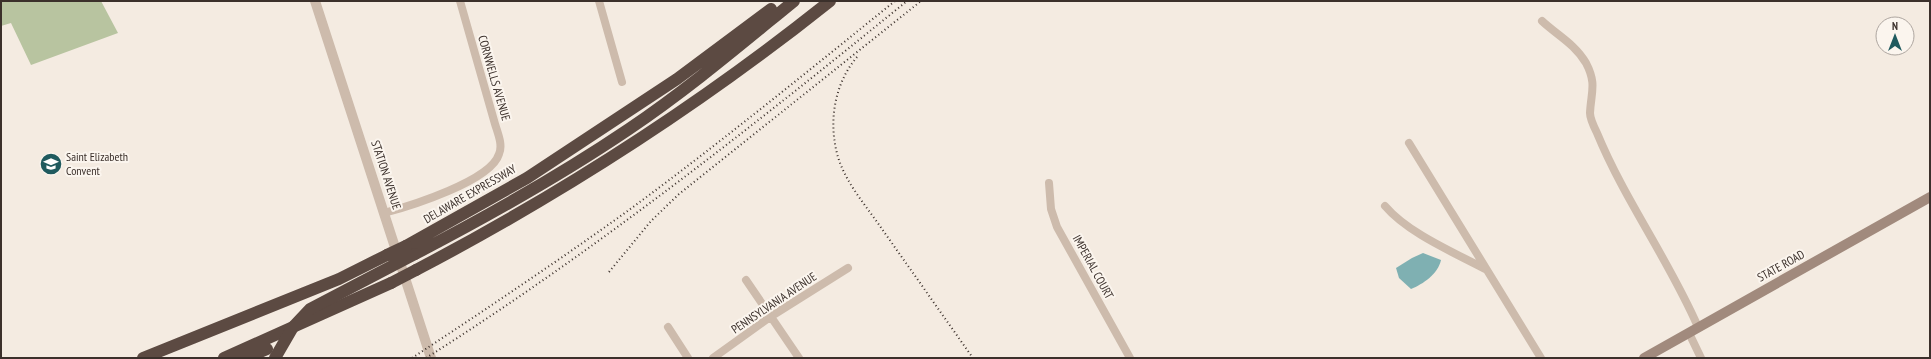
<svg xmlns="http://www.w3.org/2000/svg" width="1931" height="359" viewBox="0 0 1931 359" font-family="'PT Sans Narrow',sans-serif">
<rect width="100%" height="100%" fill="#f4ebe1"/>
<path fill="#b8c4a0" d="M1,1H101L118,33L31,65L11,23L1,26Z"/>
<path fill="#7fb0b2" d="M1423,253L1441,260C1438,274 1423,284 1411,289L1399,278L1396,268L1412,258Z"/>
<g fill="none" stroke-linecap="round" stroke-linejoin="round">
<path stroke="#cdbbac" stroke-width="8" d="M599,1L622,82
M1542,21C1557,35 1575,44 1586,63C1597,84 1591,92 1590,113C1590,119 1594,127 1597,133C1625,201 1669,260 1698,327
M1409,143L1541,358
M1049,183L1051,209L1057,227L1130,358
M1385,206C1408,233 1453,252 1485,269
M384,213C410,206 491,181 499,154C503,145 498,134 495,124L460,1
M746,280L799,358
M668,327L688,358
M1689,333L1701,358
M713,358L770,317L848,268"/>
<path stroke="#cdbbac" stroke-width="10" d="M315,1L431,358"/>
<path stroke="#a18a7d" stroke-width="10" d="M1644,358L1930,197"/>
<path stroke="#5c4a42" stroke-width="12" d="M406,246L527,178L677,79L771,9
M415,254C488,216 561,175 629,129C687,90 740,45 794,1
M416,270C563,193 701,104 830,1
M143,358L339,279L387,255
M224,358L391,283
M246,358L267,349"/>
<path stroke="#3b302b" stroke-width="2" stroke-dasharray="1 3" stroke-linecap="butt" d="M857,57C834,84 828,123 838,157C846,184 868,208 884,232C914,274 943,316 973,358
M609,272L651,221L679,194L921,1
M412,358C485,310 558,261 629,210C720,143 807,72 895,1
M426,358C595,251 752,127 907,1"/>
<path stroke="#5c4a42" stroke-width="12" d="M387,255L406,246
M391,283L416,270
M275,358L293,327L310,309L415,254"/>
</g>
<defs>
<g id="school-disc" transform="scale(1.15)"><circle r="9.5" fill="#1f5a5e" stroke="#fbf5ee"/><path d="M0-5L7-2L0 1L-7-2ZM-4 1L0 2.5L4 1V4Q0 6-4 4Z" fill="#fff"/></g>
</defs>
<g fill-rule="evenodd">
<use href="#school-disc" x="51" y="164"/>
</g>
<g text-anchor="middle" stroke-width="4" stroke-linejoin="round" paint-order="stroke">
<g font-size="12" fill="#3b302b" stroke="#fbf5ee">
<text transform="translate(494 78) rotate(74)" y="4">CORNWELLS AVENUE</text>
<text transform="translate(386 175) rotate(72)" y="4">STATION AVENUE</text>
<text transform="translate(470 194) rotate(-30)" y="4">DELAWARE EXPRESSWAY</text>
<text transform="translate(1781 266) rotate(-29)" y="4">STATE ROAD</text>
<text transform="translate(1093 267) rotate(61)" y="4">IMPERIAL COURT</text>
<text transform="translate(774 303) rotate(-34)" y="4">PENNSYLVANIA AVENUE</text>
</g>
<g font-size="12" fill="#3b302b" stroke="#fbf5ee" text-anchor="start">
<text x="66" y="161">Saint Elizabeth<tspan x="66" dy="14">Convent</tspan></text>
</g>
</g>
<rect width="1931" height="359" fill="none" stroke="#3b302b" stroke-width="4"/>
<g transform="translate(1895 36)"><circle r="19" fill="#fbf5ee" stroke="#aea6a0"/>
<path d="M0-3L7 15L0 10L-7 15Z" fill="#1f5a5e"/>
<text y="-6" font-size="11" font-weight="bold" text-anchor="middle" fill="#3b302b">N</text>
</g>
</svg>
